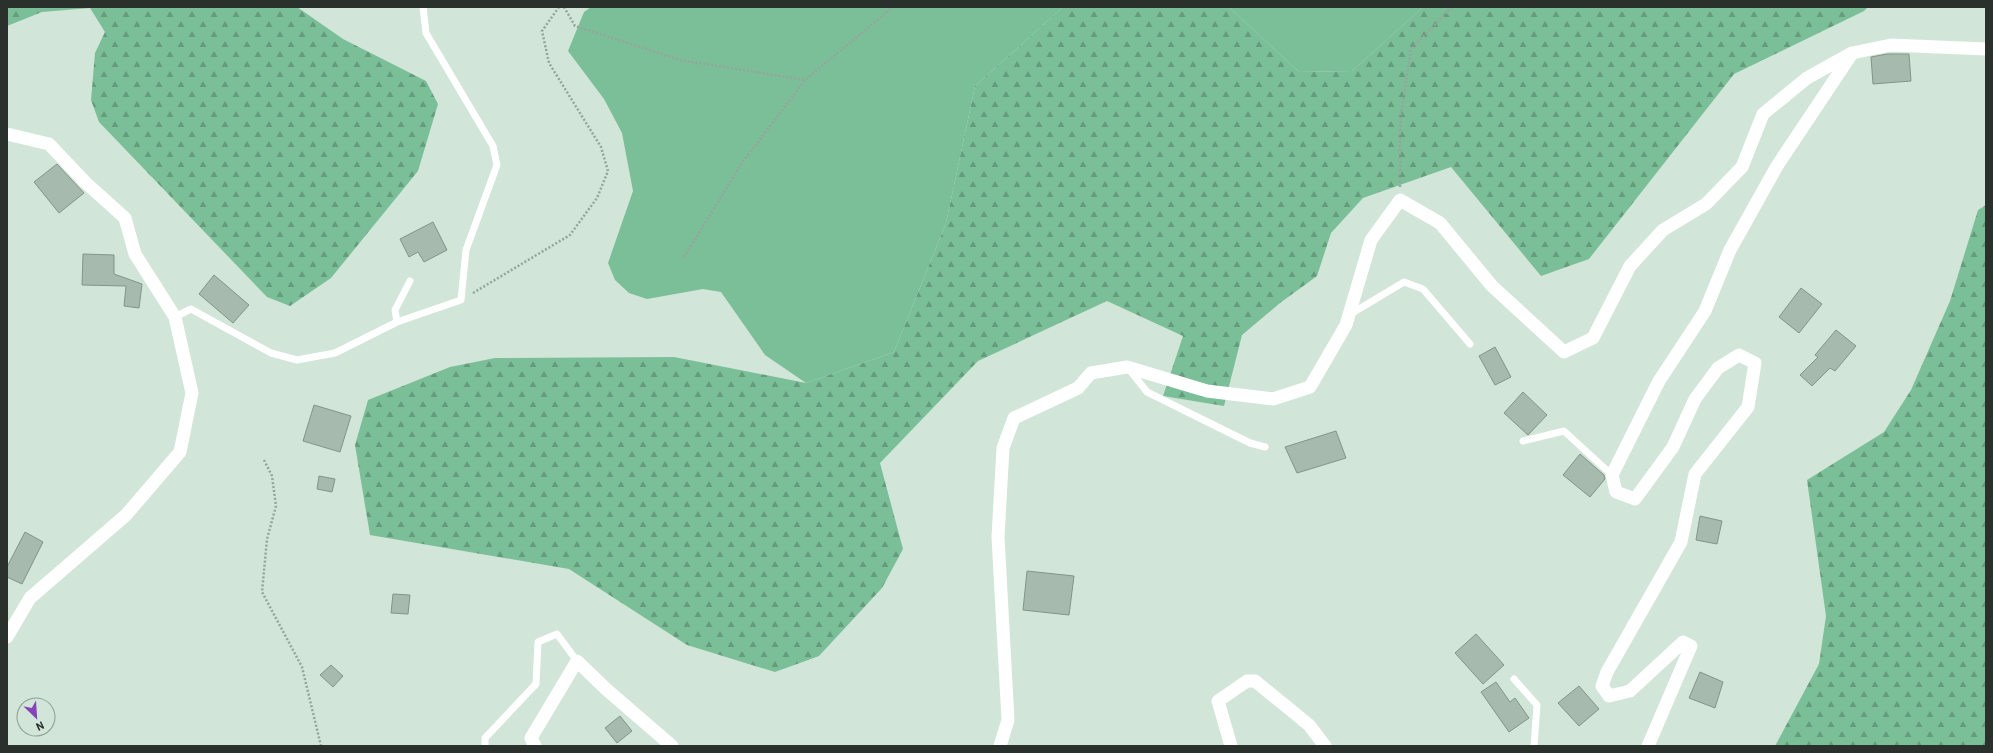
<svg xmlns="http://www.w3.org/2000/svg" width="1993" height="753" viewBox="0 0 1993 753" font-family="Barlow,sans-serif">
<defs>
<pattern id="forest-firs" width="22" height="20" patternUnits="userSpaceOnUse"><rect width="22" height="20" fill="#7bbf98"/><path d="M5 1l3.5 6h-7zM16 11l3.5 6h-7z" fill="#659c7c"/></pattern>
</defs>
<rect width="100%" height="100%" fill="#d1e5d9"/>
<path fill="#7bbf98" d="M591,7H1063L975,86L946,223L894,352L806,383L765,355L721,292L703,289L647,299L629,293L615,280L608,263L633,191L622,133L604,99L568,51L584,12Z
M1229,7H1423L1352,71L1299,72Z"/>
<path fill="url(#forest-firs)" d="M7,7H297L343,39L426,81L438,104L418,171L331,278L290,306L267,297L99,122L91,100L95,53L105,32L90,8L42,12L7,26Z
M1063,7H1229L1299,72L1352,71L1423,7H1868L1864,11L1734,74L1589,259L1541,276L1451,167L1363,198L1331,233L1317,276L1280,303L1242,335L1224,406L1163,396L1183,336L1107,301L978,361L880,463L903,549L882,588L819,656L775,672L687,645L569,569L370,535L355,445L368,400L450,367L495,358L674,357L806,383L894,352L946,223L975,86Z
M1986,205V746H1775L1819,664L1826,616L1807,480L1884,432L1911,390L1950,301L1978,210Z"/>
<path fill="#a7baae" stroke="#839589" d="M1887,54H1909L1911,81L1873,84L1871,57Z
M57,164L84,193L59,213L34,182Z
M433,222L447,250L424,262L418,252L409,257L400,239Z
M83,254L114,255V274L142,284L139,308L124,306L126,286L82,285Z
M214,275L249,305L233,323L199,294Z
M1801,288L1822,304L1799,333L1779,317Z
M1836,330L1856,346L1835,371L1830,368L1812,386L1800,375L1818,357L1815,355Z
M1495,347L1511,377L1495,385L1479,356Z
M1523,392L1547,415L1528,435L1504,413Z
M314,405L351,416L340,452L303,441Z
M1336,431L1346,458L1297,473L1285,447Z
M1580,454L1604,475L1605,479L1590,497L1563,475Z
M319,476L335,479L332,492L317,489Z
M1700,516L1722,521L1717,544L1696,540Z
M25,532L43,542L22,584L7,577V567Z
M1027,571L1074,576L1069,615L1023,610Z
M393,594L410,595L408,614L391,613Z
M1476,634L1504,665L1483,684L1455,653Z
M331,665L343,676L333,687L320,675Z
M1700,672L1723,682L1715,708L1689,698Z
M1496,682L1510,702L1515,698L1529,718L1509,732L1481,692Z
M1579,686L1599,709L1579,726L1558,703Z
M620,716L632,731L617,743L605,728Z"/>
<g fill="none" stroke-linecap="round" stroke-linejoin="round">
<path stroke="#96a59c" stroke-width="2.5" stroke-dasharray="2 2" stroke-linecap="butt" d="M564,7L575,26L680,60L805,80
M1400,187V121L1411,49L1452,7
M684,257L742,163L805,80L893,7
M473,293L570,235L597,198L608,171L601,147L549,63L542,31L559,7
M264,460L272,476L276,506L267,539L262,592L302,667L321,746"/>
<path stroke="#fff" stroke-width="7" d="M1349,315L1404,282L1423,289L1470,344
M175,317L191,309L271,353L297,360L335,353L397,322L461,300L466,250L497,165L493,146L426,33L423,7
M397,322L395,310L410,281
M1129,369L1147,392L1250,443L1265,447
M1523,441L1564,431L1612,475
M1514,679L1537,705L1534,746
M485,746V738L536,684L538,642L557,634L577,661"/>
<path stroke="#fff" stroke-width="13" d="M7,134L49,144L85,182L125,218L135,254L175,317L192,393L180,452L126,515L30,598L7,637
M535,746L531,738L577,661L606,689L672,746
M1000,746L1008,720L998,537L1003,448L1014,418L1078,388L1091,373L1127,367L1207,391L1273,399L1310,387L1346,325L1371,240L1400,200L1440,223L1492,286L1564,352L1593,338L1630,266L1663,230L1706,204L1742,167L1763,114L1807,78L1852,53L1891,45L1986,49
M1231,746L1218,701L1247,681H1255L1309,725L1325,746
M1648,746L1691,646L1683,642L1630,691L1609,696L1602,686L1607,672L1681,542L1695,474L1748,407L1755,363L1739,355L1718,368L1695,399L1673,447L1635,499L1616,492L1612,475L1659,381L1705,311L1730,250L1777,166L1851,55"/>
</g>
<rect width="1993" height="753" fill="none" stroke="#2a312d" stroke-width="16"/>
<g transform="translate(36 717) rotate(155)"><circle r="19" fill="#d1e5d9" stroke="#8e9d94"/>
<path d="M0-3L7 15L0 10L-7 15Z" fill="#8744b8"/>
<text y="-6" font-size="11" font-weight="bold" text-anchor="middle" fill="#2a312d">N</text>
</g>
</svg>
